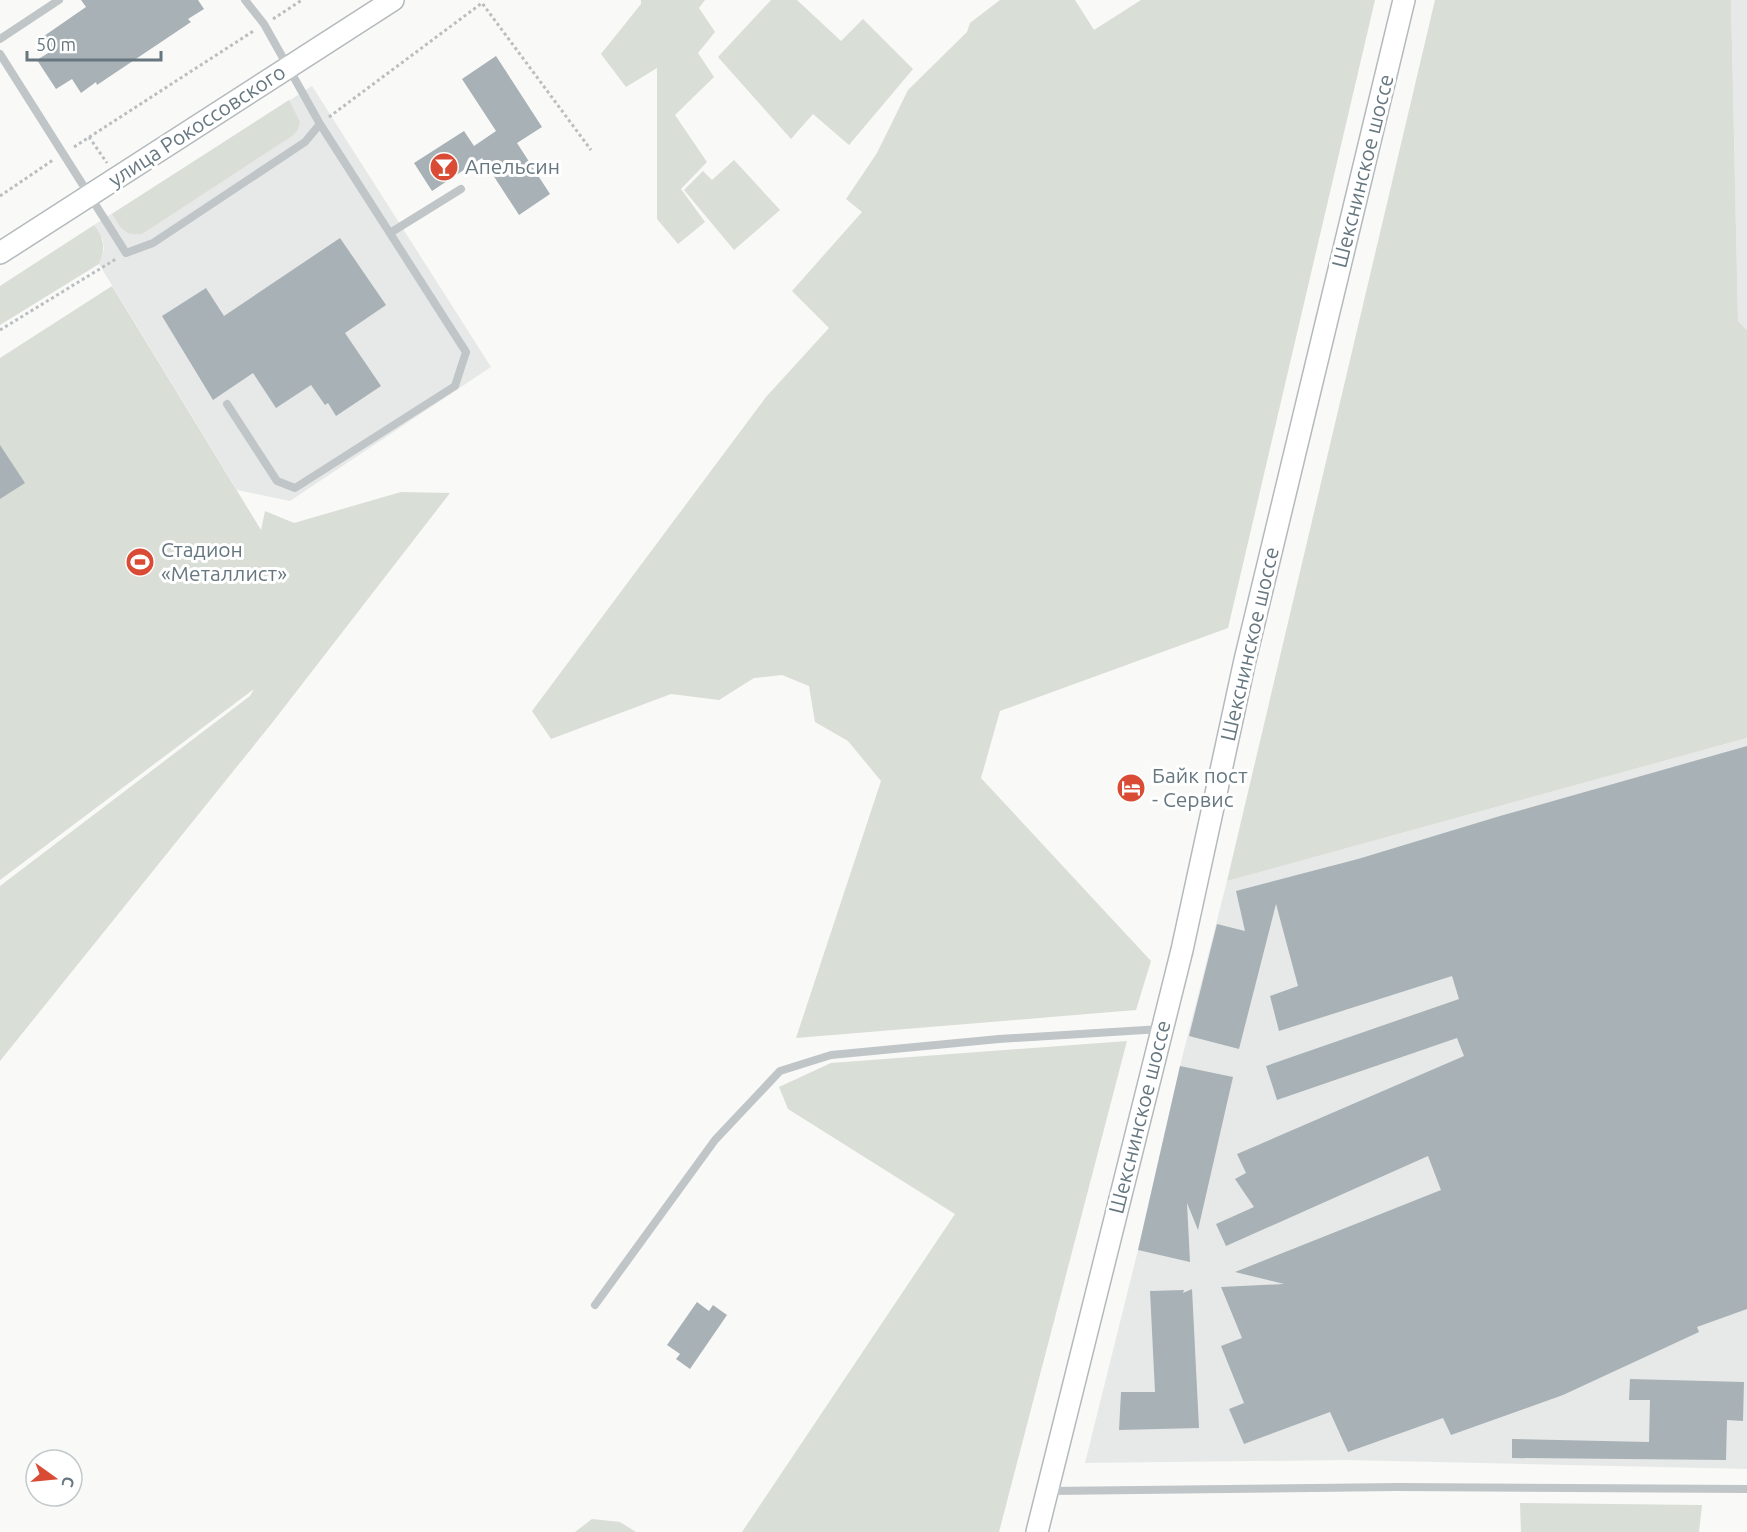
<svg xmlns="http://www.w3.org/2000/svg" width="1747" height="1532" viewBox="0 0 1747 1532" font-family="Ubuntu,sans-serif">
<rect width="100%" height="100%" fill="#f9f9f7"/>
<path fill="#e7e9e8" d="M1731,0H1747V330L1738,321Z
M312,86L491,367L290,501L237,490L99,264L104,249L103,240L94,225Z
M1747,738V1469L1347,1460L1085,1463L1138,1250L1180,1066L1227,881Z"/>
<path fill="#d9ded6" d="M641,0H705L699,8L715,32L698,53L714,77L675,115L707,162L681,189L705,222L678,244L657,219V68L626,87L601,54L641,4Z
M771,0H797L841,41L863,19L913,69L849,145L813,114L791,139L718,57Z
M1000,0H1075L1094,30L1141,0H1375L1228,628L1000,711L981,778L1151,961L1136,1010L796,1038L881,781L848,741L815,722L809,686L782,675L754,678L719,700L671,694L551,739L532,711L766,397L829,328L792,291L862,212L846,199L877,153L908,90L967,32L970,23Z
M1435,0H1731L1738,321L1747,330V738L1227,881Z
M289,100L300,122L297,131L292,136L142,234C124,236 121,228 112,214Z
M734,160L780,210L734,250L684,190L703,171L712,180Z
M94,225C104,238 106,248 99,264L0,325V286Z
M112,286L261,530L265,511L294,523L401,492L450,493L272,723L0,1061V886L250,696L254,689L0,880V358Z
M1127,1041L999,1532H742L955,1214L788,1109L779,1087L831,1063Z
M1520,1503L1702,1505L1699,1532H1521Z
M592,1519L620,1522L636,1532H575Z"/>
<path fill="#a8b1b6" d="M81,0H198L204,9L188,19L191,22L97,85L96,82L81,93L72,79L56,89L37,60L53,50L44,36L86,7Z
M496,56L542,127L517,143L550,194L519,215L482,158L432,191L414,163L464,131L474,146L496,131L462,79Z
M340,238L386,305L345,333L381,386L336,416L328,403L325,405L311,385L276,408L253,373L213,400L162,316L206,288L224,316Z
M0,445L25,483L0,499Z
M1747,746V1309L1697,1327L1699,1332L1563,1395L1451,1435L1443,1418L1348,1452L1330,1412L1244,1444L1229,1409L1244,1403L1221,1346L1242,1338L1221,1287L1284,1284L1235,1272L1441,1190L1428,1156L1226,1246L1216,1224L1254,1207L1235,1179L1246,1173L1237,1154L1464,1056L1457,1038L1277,1100L1266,1066L1459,999L1452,976L1279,1031L1270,996L1298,986L1276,904L1239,1049L1189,1036L1217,924L1245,931L1236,891L1358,859L1500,816Z
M1180,1066L1233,1077L1198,1230L1187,1203L1190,1262L1138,1250Z
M1192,1289L1199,1428L1119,1430L1121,1392H1155L1150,1291L1184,1290L1183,1293Z
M697,1302L709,1311L713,1305L727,1315L690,1369L676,1359L680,1354L667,1345Z
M1630,1379L1744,1382L1743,1421L1727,1420L1726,1460L1512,1458V1439L1649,1442L1650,1400H1629Z"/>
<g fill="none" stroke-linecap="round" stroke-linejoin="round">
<g stroke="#b3b9bd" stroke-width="24">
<path id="secondary" d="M0,253L393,0
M1037,1532L1182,950L1245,660L1404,0"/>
</g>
<path stroke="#bbbec0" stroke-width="3" stroke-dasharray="3 3" stroke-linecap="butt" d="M273,19L302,0
M329,117L482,3L591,150
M89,137L107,163
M74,147L255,30
M0,196L53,160
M0,330L116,259"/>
<path stroke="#c0c5c8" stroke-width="8" d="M0,39L59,0
M0,54L126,253L153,243L305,142L320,124
M390,233L461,189
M227,404L277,481L295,488L455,386L466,352L320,124L264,24L245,0
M595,1305L715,1140L780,1071L831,1055L999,1039L1161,1029
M1050,1491L1397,1487L1747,1489"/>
<use href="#secondary" stroke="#fff" stroke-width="21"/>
</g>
<defs>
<g id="bar-disc" transform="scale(1.5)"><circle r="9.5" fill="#da4b35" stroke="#fff"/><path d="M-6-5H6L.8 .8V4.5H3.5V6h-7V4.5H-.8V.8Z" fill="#fff"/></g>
<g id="stadium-disc" transform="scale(1.5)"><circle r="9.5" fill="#da4b35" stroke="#fff"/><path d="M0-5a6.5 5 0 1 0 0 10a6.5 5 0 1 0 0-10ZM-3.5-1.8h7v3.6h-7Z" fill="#fff"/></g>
<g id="hotel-disc" transform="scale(1.5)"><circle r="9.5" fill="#da4b35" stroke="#fff"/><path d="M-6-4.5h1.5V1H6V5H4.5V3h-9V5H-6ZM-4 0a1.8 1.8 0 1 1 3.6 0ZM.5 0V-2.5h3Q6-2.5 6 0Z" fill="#fff"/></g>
</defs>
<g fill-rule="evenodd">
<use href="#bar-disc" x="444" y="167"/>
<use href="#stadium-disc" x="140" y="562"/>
<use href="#hotel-disc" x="1131" y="788"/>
</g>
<g text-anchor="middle" stroke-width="6" stroke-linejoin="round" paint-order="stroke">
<g font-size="21" fill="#667780" stroke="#fff">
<text transform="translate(197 126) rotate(-33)" y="7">улица Рокоссовского</text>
<text transform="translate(1363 171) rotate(-76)" y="7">Шекснинское шоссе</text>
<text transform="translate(1250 644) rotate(-77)" y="7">Шекснинское шоссе</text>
<text transform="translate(1140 1117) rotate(-76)" y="7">Шекснинское шоссе</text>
</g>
<g font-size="21" fill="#667780" stroke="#fff" text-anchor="start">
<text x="465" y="174">Апельсин</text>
<text x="161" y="557">Стадион<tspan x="161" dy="24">«Металлист»</tspan></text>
<text x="1152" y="783">Байк пост<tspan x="1152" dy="24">- Сервис</tspan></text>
</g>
</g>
<g transform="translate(54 1478) rotate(105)"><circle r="28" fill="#ffffff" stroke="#c2c9cc" stroke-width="1.5"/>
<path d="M0-4.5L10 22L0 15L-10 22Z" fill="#da4b35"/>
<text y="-9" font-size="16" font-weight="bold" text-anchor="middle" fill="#667780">С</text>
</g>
<path d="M27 51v9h134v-9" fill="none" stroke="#667780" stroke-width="3"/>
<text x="36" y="51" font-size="18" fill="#667780" stroke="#ffffff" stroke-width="4.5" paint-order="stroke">50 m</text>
</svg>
